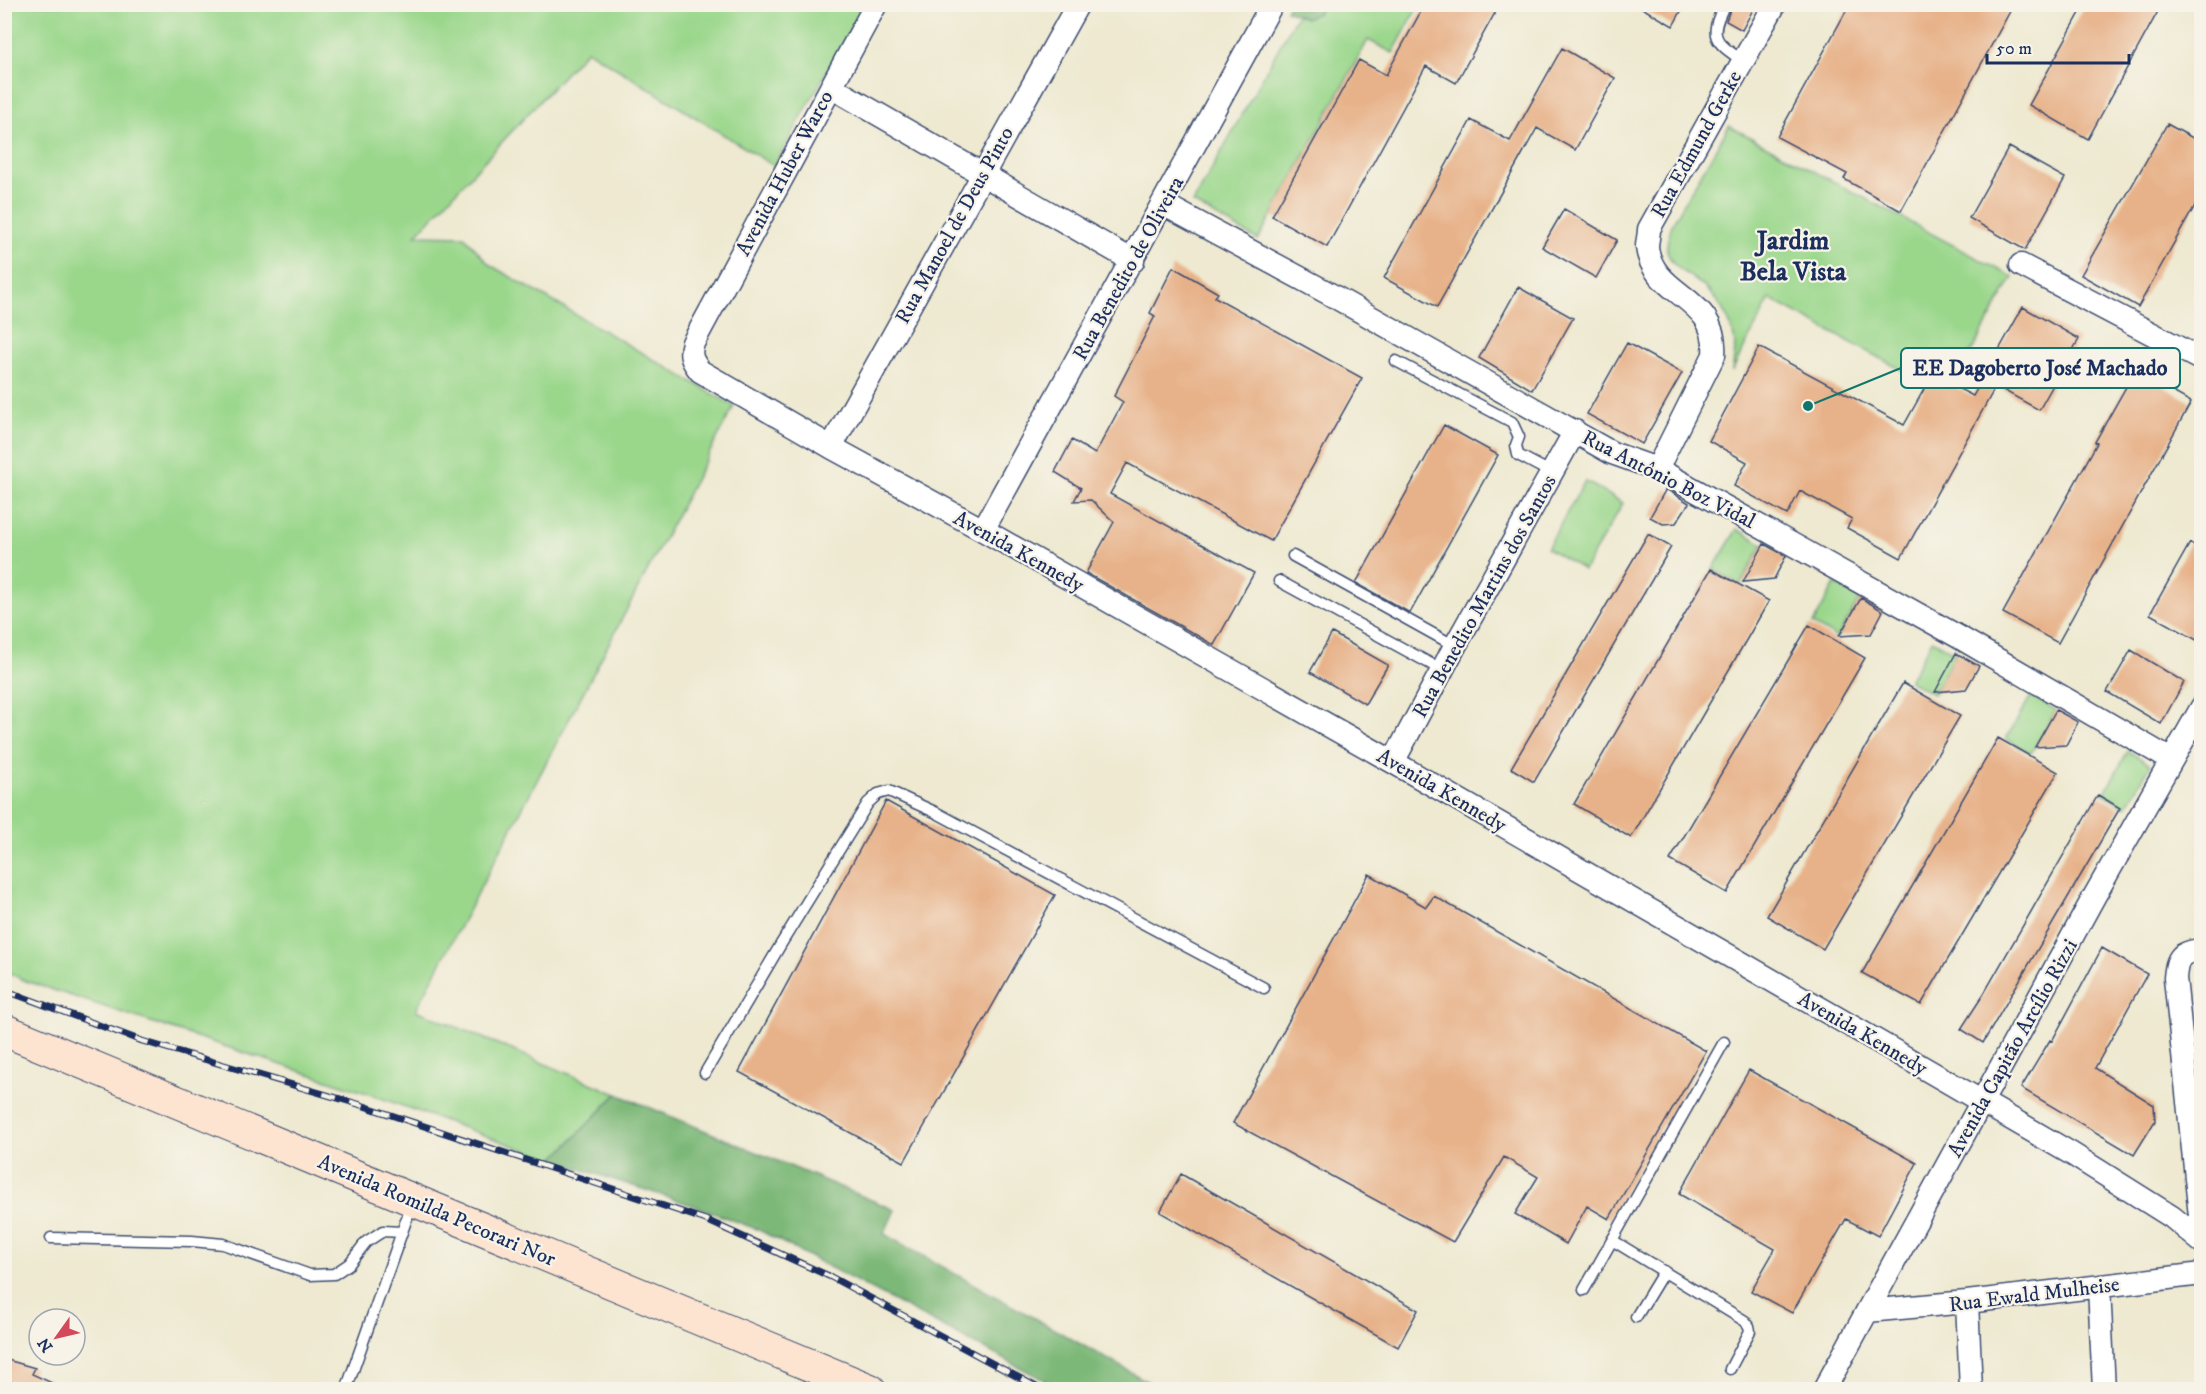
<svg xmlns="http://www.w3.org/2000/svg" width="2206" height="1394" viewBox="0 0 2206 1394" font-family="'IM FELL DW Pica',serif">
<rect width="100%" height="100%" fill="#f7f3e8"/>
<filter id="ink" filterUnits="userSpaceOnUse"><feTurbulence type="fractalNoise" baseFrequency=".0167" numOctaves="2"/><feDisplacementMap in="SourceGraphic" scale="12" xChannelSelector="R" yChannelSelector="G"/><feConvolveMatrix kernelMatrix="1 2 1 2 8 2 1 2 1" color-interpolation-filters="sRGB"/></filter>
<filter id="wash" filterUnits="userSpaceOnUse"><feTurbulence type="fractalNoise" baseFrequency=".008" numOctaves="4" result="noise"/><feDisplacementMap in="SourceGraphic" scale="24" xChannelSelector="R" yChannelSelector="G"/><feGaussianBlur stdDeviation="1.35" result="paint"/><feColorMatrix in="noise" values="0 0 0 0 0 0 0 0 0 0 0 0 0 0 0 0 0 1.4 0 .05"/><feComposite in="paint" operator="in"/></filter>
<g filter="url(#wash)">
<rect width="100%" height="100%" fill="#eee9d0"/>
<path fill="#9ad78b" stroke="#5a8374" stroke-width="1.5" d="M5,5H864L774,166L587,50L416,235L464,236L490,265L734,406L416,1010L617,1094L553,1160L367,1093L26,981L5,971Z
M1323,5H1419L1393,53L1368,40L1258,240L1193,203L1297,15L1306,18L1318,13Z
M1729,126L2013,277L1959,374L1935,361L1922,381L1770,299L1732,371C1733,363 1735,355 1735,347C1735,323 1715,293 1695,280C1684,271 1670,266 1667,250C1666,241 1670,231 1673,222Z
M1585,481L1623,503L1584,570L1547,548Z
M1737,529L1763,544L1740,585L1713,569Z
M1835,584L1860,598L1837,638L1813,624Z
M1932,640L1956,653L1933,694L1909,681Z
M2031,696L2056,710L2031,753L2006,739Z
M2128,751L2151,765L2126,807L2104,794Z"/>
<path fill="#7bb877" stroke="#4b746a" stroke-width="1.5" d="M1289,4H1323V5L1318,13L1306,18L1286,10Z
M617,1094L895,1210L884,1234L1161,1389H1061L759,1230L701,1208L553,1160Z"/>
<g id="blocks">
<path fill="#e7b28a" d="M1425,4H1484L1496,11L1456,83L1426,66L1327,247L1272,216L1359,60L1386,75Z
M1635,4H1685L1673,26Z
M1732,4H1756L1742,30L1726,21Z
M1850,4H2014L1901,211L1844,179L1847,174L1777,137Z
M2085,4H2162L2088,139L2029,105Z
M1562,48L1615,78L1575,150L1537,128L1437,307L1384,278L1471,120L1510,141Z
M2167,124L2202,143V193L2138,307L2081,275Z
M2009,147L2065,178L2025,250L1969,218Z
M1564,209L1617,240L1596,278L1542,247Z
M1173,267L1218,293L1215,297L1362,378L1271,541L1127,463L1110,494L1254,573L1214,645L1086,573L1114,522L1091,500L1074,501L1081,488L1055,472L1072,440L1095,454L1123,402L1114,396L1155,316L1150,313Z
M1518,287L1573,318L1532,390L1479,358Z
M2023,307L2079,339L2039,410L1996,386L1901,558L1847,528L1852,519L1800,491L1787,515L1734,486L1747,462L1709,441L1759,347L1904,425L1932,375L1973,396Z
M1627,343L1682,373L1642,444L1587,414Z
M2135,371L2191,402L2058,643L2003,613L2097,443L2095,442Z
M1444,425L1498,455L1410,613L1356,583Z
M1666,489L1689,503L1676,523L1663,524L1650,517Z
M1648,534L1671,547L1534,782L1511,768Z
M2190,543L2202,549V643L2150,614Z
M1764,544L1786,556L1774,579L1743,582Z
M1711,569L1769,601L1631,838L1574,804Z
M1861,598L1883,611L1871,634L1839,636Z
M1809,625L1865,658L1727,893L1670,860Z
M1332,633L1388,665L1365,704L1310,672Z
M2131,650L2184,682L2161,724L2107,692Z
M1956,653L1979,666L1966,689L1935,692Z
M1903,683L1960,716L1823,949L1767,916Z
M2056,710L2078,722L2066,745L2035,747Z
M1998,738L2058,772L1921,1005L1862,973Z
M2098,795L2120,808L1983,1043L1961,1029L1983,995Z
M886,801L1055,895L904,1162L739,1072Z
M1369,874L1426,907L1434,896L1706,1051L1609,1219L1587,1206L1566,1244L1515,1214L1538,1177L1504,1157L1453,1242L1233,1123Z
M2102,948L2147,974L2095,1068L2154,1105L2155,1121L2134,1155L2021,1088L2050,1040L2052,1041Z
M1749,1070L1917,1163L1878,1236L1846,1219L1792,1313L1751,1291L1775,1249L1679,1194Z
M1181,1174L1418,1310L1398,1347L1160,1212Z
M4,1359L35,1368L32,1374L65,1389H32L4,1379Z"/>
</g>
</g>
<g filter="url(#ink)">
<use href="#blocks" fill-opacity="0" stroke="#3b4b6f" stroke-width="1.5"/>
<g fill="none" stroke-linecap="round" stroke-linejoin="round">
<g stroke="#3b4b6f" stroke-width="13">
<path id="lane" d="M1725,4C1708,37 1714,41 1743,61
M1396,361L1512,422L1519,437L1516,445L1518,455L1552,473
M1293,556L1455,646
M1279,581L1442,670
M705,1073L781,944L868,803L878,794L889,791L937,813L1264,988
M51,1238L192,1241L223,1244L310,1275L334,1274L349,1264L366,1242L383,1231L402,1232
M1612,1240L1745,1321L1749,1326L1750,1331L1730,1369
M1584,1290L1724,1042
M1636,1317L1664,1271
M346,1390L413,1201"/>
</g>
<g stroke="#3b4b6f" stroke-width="25">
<path id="street" d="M876,4L693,343C689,355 692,361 700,371L831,447L983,530L1393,762L1910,1060L2072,1154L2172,1217L2202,1242
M831,87L1133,261
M1163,204L1328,293L1612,453L1657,469L1957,636L2171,760
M2021,265L2202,360
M831,447L1078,4
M1657,469L1714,355C1719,295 1653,298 1647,247C1647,242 1649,235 1649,229L1775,4
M983,530L1272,4
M1393,762L1455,646L1575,431
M2202,950C2180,952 2177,957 2175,978L2202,1235
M2099,1287L2104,1390
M1967,1302L1971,1390
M1867,1311L1967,1302L2202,1274
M1824,1390L2095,895L2202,707"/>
</g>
<g stroke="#3b4b6f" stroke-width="34">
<path id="secondary" d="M4,1030L870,1390"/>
</g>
<use href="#lane" stroke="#fff" stroke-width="10"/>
<use href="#street" stroke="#fff" stroke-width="22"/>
<use href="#secondary" stroke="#fde4d1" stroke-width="32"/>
<g stroke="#1b2f5e" stroke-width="7">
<path id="rail" d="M4,990L142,1041L358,1104L706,1220L831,1277L1042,1390"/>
</g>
<use href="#rail" stroke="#f7f3e8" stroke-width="4.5" stroke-dasharray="14" stroke-linecap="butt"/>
</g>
</g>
<g text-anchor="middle" stroke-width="4.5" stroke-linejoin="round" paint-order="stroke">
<g font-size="21" fill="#1b2f5e" stroke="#f7f3e8">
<text transform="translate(1696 144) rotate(-61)" y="7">Rua Edmund Gerke</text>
<text transform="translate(784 173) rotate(-62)" y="7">Avenida Huber Warco</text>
<text transform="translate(954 225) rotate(-61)" y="7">Rua Manoel de Deus Pinto</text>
<text transform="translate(1128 268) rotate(-61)" y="7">Rua Benedito de Oliveira</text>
<text transform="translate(1669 479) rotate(27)" y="7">Rua Antônio Boz Vidal</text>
<text transform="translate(1019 551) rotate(29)" y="7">Avenida Kennedy</text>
<text transform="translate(1484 596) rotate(-61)" y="7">Rua Benedito Martins dos Santos</text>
<text transform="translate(1442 790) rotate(30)" y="7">Avenida Kennedy</text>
<text transform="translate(1863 1033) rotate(30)" y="7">Avenida Kennedy</text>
<text transform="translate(2012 1048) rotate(-61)" y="7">Avenida Capitão Arcílio Rizzi</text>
<text transform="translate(437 1210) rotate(23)" y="7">Avenida Romilda Pecorari Nor</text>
<text transform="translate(2034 1294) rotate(-7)" y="7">Rua Ewald Mulheise</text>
</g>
<g font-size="27" font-weight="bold" fill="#1b2f5e" stroke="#f7f3e8">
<text x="1793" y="249">Jardim<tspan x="1793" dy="31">Bela Vista</tspan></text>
</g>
</g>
<path fill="none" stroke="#0f766e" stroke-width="2" d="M1808 406L1901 368"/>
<circle fill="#0f766e" stroke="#f7f3e8" stroke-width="2" cx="1808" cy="406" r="6"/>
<rect fill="#f7f3e8" stroke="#0f766e" stroke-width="2" x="1901" y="348" width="279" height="40" rx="6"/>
<g font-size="22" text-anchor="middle" font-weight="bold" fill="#1b2f5e">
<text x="2040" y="375">EE Dagoberto José Machado</text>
</g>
<rect width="2206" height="1394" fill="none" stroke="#f7f3e8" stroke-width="24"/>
<g transform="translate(57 1337) rotate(236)"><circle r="28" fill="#f7f3e8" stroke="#9fa5b1" stroke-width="1.5"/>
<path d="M0-4.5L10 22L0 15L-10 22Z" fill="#d1495b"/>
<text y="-9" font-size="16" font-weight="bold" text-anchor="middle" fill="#1b2f5e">N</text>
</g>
<path d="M1987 54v9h142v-9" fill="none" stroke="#1b2f5e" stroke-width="3"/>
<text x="1996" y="54" font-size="18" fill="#1b2f5e" stroke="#f7f3e8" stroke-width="4.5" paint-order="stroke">50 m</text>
</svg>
